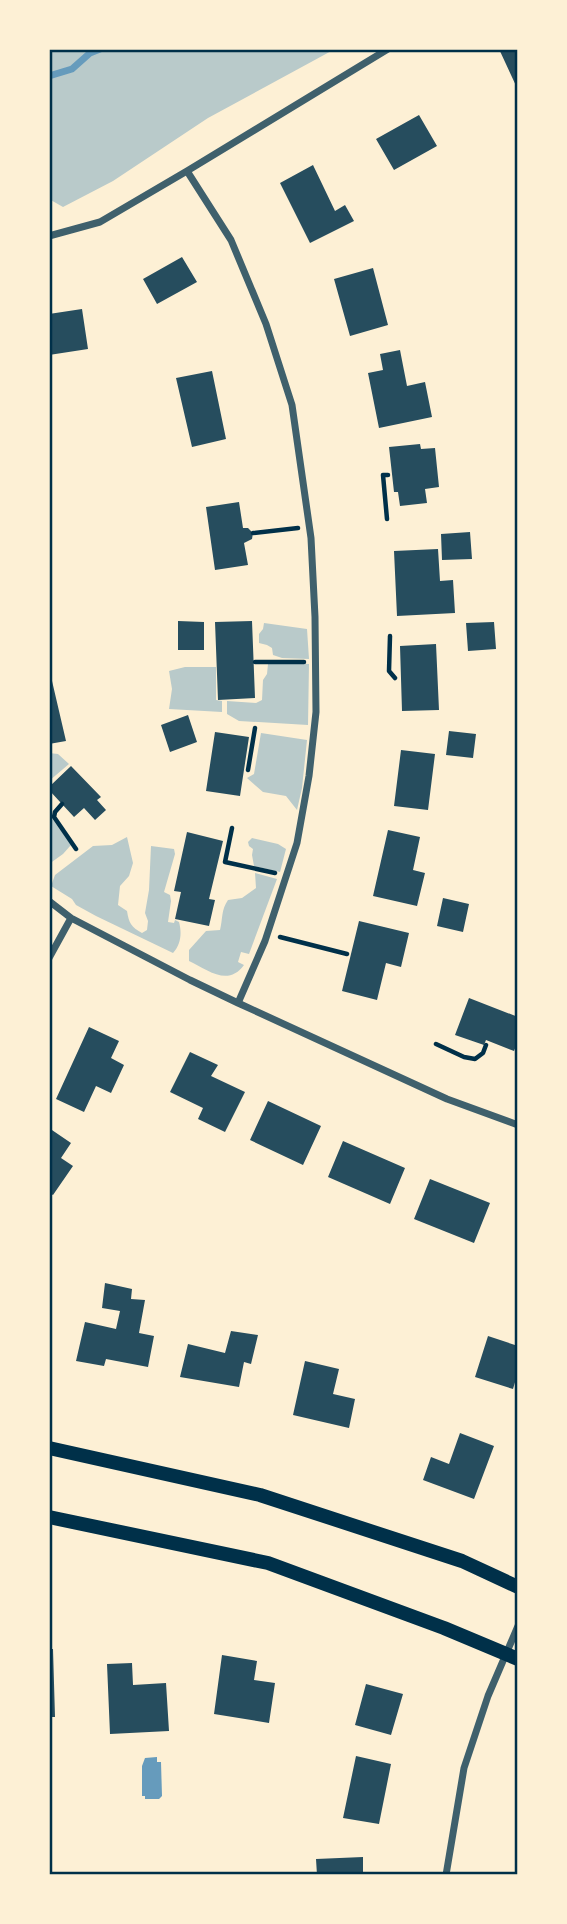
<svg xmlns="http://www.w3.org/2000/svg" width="567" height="1924" viewBox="0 0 567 1924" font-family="'Sofia Sans Condensed',sans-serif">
<rect width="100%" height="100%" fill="#fdf0d5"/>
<path fill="#b9caca" d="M49,49H335L208,118L113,181L63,207L49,199Z
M264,623L307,629L309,659L282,658L273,655L272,648L267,645L259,643V634L263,629Z
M284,663L309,664L308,725L239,721L227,714V701L256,703L262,700L263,680L267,674L268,664Z
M185,667H216V700L222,701V712L169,709L172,689L169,671Z
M261,733L307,740L302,788L297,810L286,796L263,792L247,778L254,774Z
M49,753L58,754L69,764L49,781Z
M49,814L71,845L63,854L49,864Z
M127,837L133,863L129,876L120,886L118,905L127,911C129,923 131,927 142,933L147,930L148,921L145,913L149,890L151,846L174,849L175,854L164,892L170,895L171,901L168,922L174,923L175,920L179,922C182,933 181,944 173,953L96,916L76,905L72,899L51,886L55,875L93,846L112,845Z
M252,838L278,844L286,849L280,872L254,866L252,855L253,849L249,846L248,842Z
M255,873L277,879L249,954L241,952L238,962L244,965C228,987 208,970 189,961V950L206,931L220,930C223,918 221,910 228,900L242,898L256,888Z"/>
<path fill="#669bbc" d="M157,1757V1762H161L162,1796L159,1799H145V1796H142V1766L145,1758Z"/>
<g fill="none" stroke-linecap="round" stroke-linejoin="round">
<path stroke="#669bbc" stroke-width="7" d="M49,76L72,69L90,53L100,49"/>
</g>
<path fill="#264d5e" d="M499,49H518V90Z
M419,115L437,146L394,170L376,139Z
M313,165L335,211L345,205L354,221L310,243L280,183Z
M182,257L197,282L157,304L143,279Z
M373,268L388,325L350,336L334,279Z
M82,309L88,349L49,355V314Z
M400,350L407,386L425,382L432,417L379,428L368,373L383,370L380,354Z
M212,371L226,439L192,447L176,378Z
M420,444L421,449L435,448L439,487L425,489L427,503L400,506L398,492H394L389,447Z
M239,502L243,528H248L253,533L252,539L244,543L248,565L215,570L206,507Z
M470,532L472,559L442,560L441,534Z
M438,549L440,581L453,580L455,613L397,616L394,551Z
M178,621L204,622V650H178Z
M252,621L255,698L218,700L215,622Z
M494,622L496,649L468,651L466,623Z
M436,644L439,710L402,711L400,646Z
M49,668L66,741L49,744Z
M188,715L197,742L170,752L161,725Z
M449,731L476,734L473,758L446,755Z
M215,732L249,737L240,796L206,791Z
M401,750L435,754L428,810L394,806Z
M71,766L101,797L97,800L106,810L95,820L84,808L74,817L49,790V787Z
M388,830L420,837L413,870L425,873L417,906L373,896Z
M187,832L223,841L209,899L215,900L209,926L175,919L181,892L174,891Z
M443,898L469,904L463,932L437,926Z
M359,921L409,933L401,967L386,963L377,1000L342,991Z
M469,998L518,1017V1041L514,1051L486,1040L484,1045L455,1035Z
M89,1027L119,1041L111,1058L124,1065L111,1093L96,1086L84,1112L56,1099Z
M190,1052L218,1065L211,1076L245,1092L225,1132L198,1119L203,1108L170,1092Z
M268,1101L321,1126L303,1165L250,1140Z
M49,1128L71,1143L61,1158L73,1166L53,1195L49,1193Z
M343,1141L405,1168L390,1204L328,1177Z
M430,1179L490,1203L474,1243L414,1219Z
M105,1283L132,1289L131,1299L145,1300L139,1333L154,1336L148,1367L106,1359L104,1366L76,1361L85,1322L116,1329L120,1311L102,1308Z
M231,1331L258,1335L251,1364L244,1362L239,1387L180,1377L188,1344L225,1353Z
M488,1336L518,1346V1372L513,1389L475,1377Z
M305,1361L339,1369L333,1394L355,1399L349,1428L293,1415Z
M460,1433L494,1446L474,1499L423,1480L431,1457L449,1464Z
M49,1649H53L55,1717H49Z
M222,1655L257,1661L254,1680L275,1683L269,1723L214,1714Z
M132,1663L133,1685L166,1683L169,1731L110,1734L107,1664Z
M366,1684L403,1694L391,1735L355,1725Z
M356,1756L391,1764L379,1824L343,1818Z
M363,1857V1875H317L316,1859Z"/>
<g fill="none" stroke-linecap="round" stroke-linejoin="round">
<path stroke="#003049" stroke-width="4.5" d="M387,519L383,475H388
M253,533L298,528
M390,636L389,671L395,678
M255,662H304
M248,770L255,728
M62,804L55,812L54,817L76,849
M232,828L225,862L275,873
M280,937L347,954
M436,1044L464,1057L475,1059L483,1053L486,1045"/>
<path stroke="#3f606c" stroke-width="7" d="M187,171L231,240L266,324L292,405L311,538L315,617L316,712L309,776L297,843L265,941L238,1003
M49,236L100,222L187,171L388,49
M49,901L71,918L190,980L238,1003L447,1099L518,1125
M49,958L71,918
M446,1875L464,1768L488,1696L518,1626"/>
<path stroke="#003049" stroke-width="14" d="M49,1448L260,1495L462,1561L518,1587
M49,1517L268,1563L444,1628L518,1659"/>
</g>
<rect width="567" height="1924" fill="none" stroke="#fdf0d5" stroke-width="102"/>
<rect x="51" y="51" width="465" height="1822" fill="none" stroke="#003049" stroke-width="2.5"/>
</svg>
